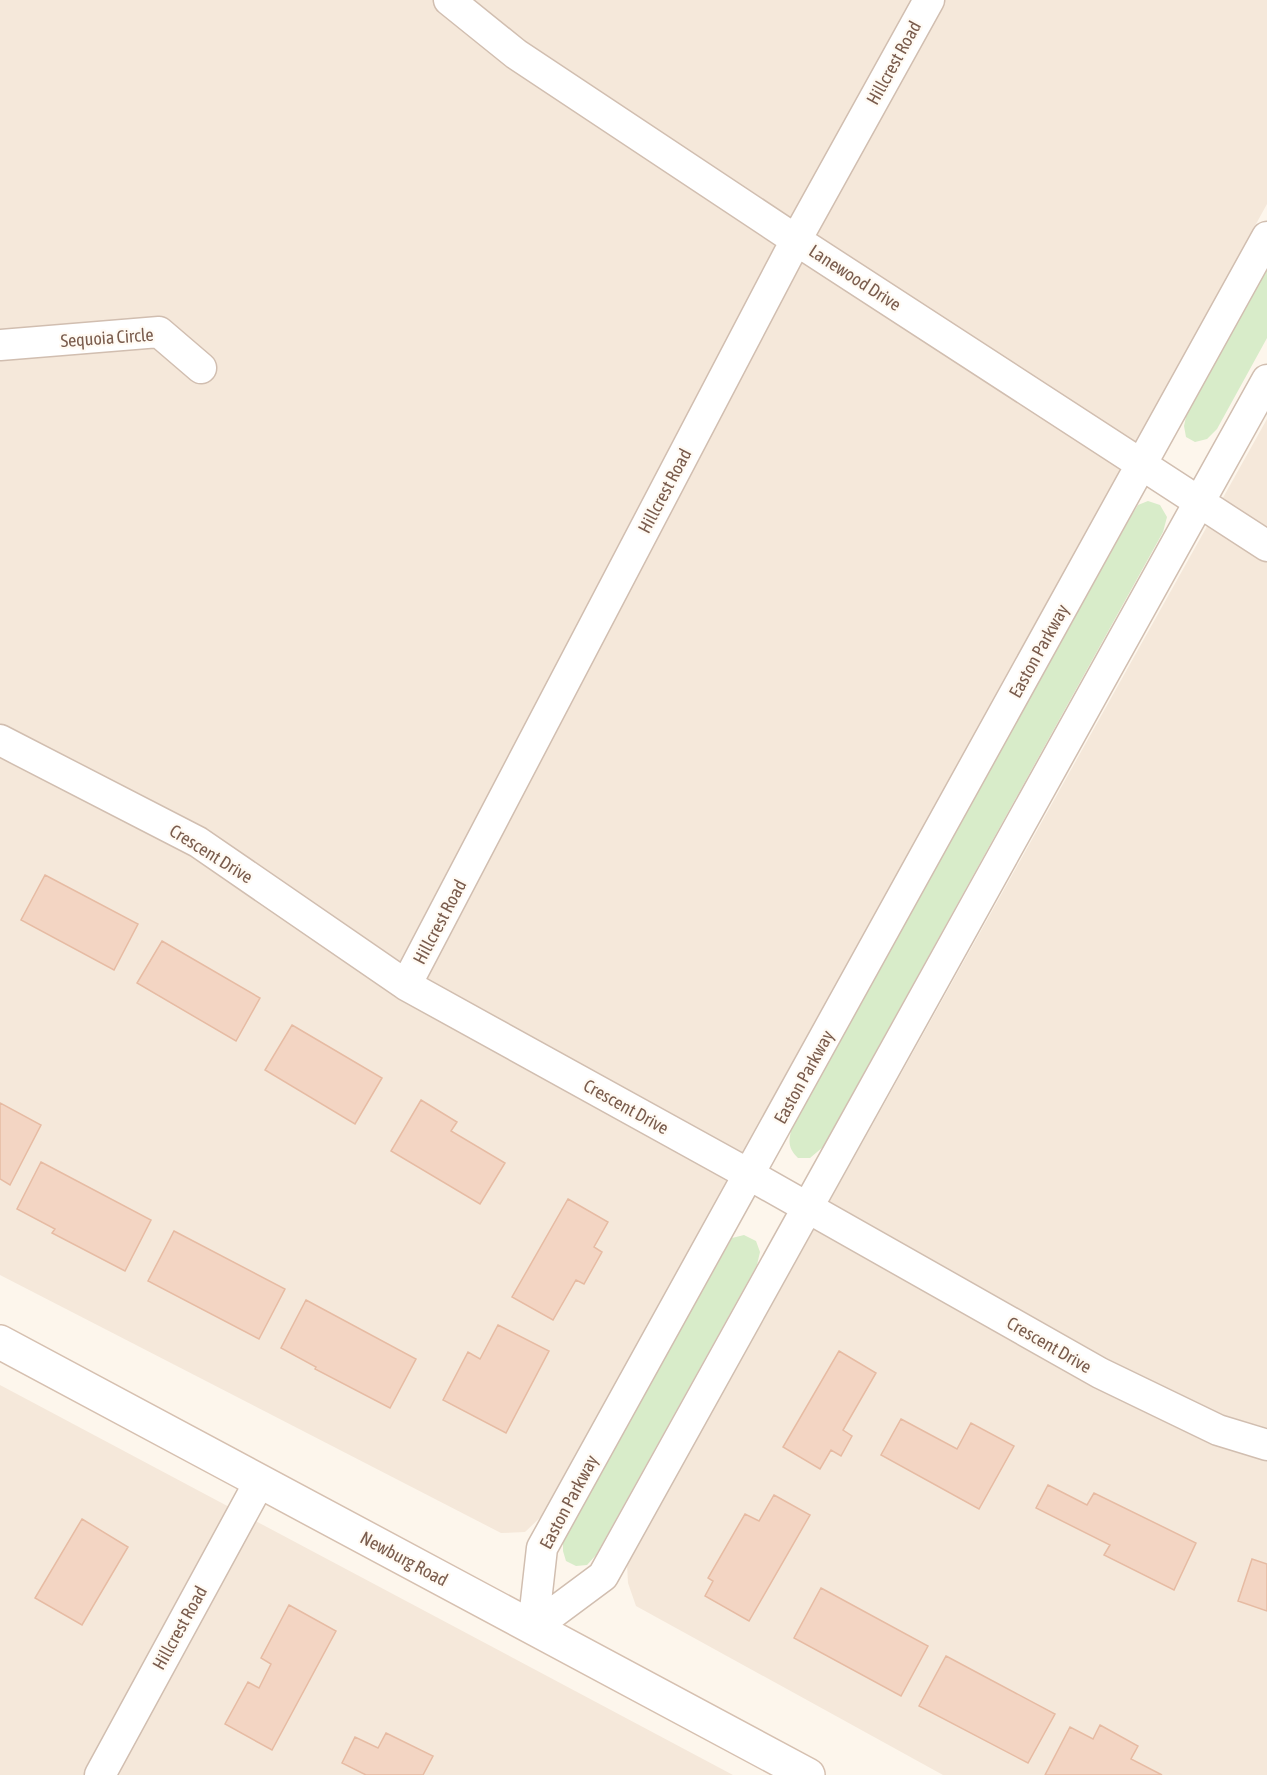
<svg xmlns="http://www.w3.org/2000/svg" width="1267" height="1775" viewBox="0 0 1267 1775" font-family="'Asap Condensed',sans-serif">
<rect width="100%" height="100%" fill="#fdf6ec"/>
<path fill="#f5e8da" d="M0,0H1267V204L562,1487L545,1513L525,1532L501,1533L0,1275Z
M1267,419V1775H943L636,1606L628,1583L627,1564Z
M0,1385L733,1775H0Z"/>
<path fill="#d8ecc9" d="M1267,267V338L1217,429L1207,439L1195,442L1186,437L1184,426L1187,412Z
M1148,501L1160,505L1167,517L1163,532L823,1147L810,1158H798C788,1148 788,1141 792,1128L1131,516L1138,505Z
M744,1235L756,1241L760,1252L757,1265L596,1555L587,1565L576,1566L566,1561L563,1551V1539L732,1238Z"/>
<path fill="#f3d5c3" stroke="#e6bba3" stroke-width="1.5" d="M45,875L138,924L114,970L21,920Z
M162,941L260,998L236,1041L137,983Z
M292,1025L382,1078L355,1124L265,1070Z
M421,1100L457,1122L451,1131L505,1163L480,1204L391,1151Z
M0,1103L41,1125L10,1185L0,1179Z
M41,1162L151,1220L125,1271L52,1233L55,1229L17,1209Z
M568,1199L608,1222L594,1247L602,1252L584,1284L576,1280L553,1320L512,1297Z
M174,1231L285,1289L259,1339L148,1281Z
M306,1300L416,1359L390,1408L315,1369L316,1367L281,1348Z
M498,1325L549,1351L506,1433L443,1400L468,1352L480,1359Z
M839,1351L876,1373L843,1430L852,1436L841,1456L831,1450L820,1469L783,1447Z
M901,1419L957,1449L971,1423L1014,1446L979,1509L881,1455Z
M1048,1485L1087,1505L1094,1493L1196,1543L1174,1590L1104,1555L1110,1545L1036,1508Z
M774,1495L810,1515L749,1621L705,1596L713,1581L708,1578L745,1514L759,1521Z
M82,1519L128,1547L82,1625L35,1598Z
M1252,1559L1267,1564V1611L1238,1601Z
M821,1588L928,1646L901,1696L794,1638Z
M289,1605L336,1631L272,1750L225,1724L248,1682L259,1688L271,1664L261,1658Z
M946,1656L1055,1714L1028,1763L919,1706Z
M1100,1725L1138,1746L1131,1759L1162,1775H1045L1070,1727L1093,1739Z
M386,1733L433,1756L423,1775H366L342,1763L355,1737L378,1748Z"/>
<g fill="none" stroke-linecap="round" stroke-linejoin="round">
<g stroke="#d1beb0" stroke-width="33">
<path id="street" d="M449,0L516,54L796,240L1267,546
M0,345L159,332L201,368
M0,740L198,842L406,985L750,1175L1100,1373L1218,1430L1267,1445
M406,985L796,240L929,0
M533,1628L542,1548L1267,237
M533,1628L603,1576L1267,380
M100,1775L260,1481"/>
</g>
<g stroke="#d6c0b0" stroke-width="36">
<path id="secondary" d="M0,1342L808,1775"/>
</g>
<use href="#street" stroke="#fff" stroke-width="30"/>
<use href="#secondary" stroke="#fff" stroke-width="33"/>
</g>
<g text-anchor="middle" stroke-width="4.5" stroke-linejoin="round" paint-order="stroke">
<g font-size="18" fill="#7a5c4d" stroke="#fffaf3">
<text transform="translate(894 63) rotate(-61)" y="6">Hillcrest Road</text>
<text transform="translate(855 278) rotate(33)" y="6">Lanewood Drive</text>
<text transform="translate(107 338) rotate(-4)" y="6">Sequoia Circle</text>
<text transform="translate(665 491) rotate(-62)" y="6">Hillcrest Road</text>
<text transform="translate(1039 651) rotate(-61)" y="6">Easton Parkway</text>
<text transform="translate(211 854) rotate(32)" y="6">Crescent Drive</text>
<text transform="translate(440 922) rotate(-62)" y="6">Hillcrest Road</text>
<text transform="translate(804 1077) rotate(-61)" y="6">Easton Parkway</text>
<text transform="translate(626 1107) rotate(29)" y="6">Crescent Drive</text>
<text transform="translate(1049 1345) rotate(30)" y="6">Crescent Drive</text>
<text transform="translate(569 1502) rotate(-62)" y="6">Easton Parkway</text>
<text transform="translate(404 1559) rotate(28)" y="6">Newburg Road</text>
<text transform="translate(180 1628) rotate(-61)" y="6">Hillcrest Road</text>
</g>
</g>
</svg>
